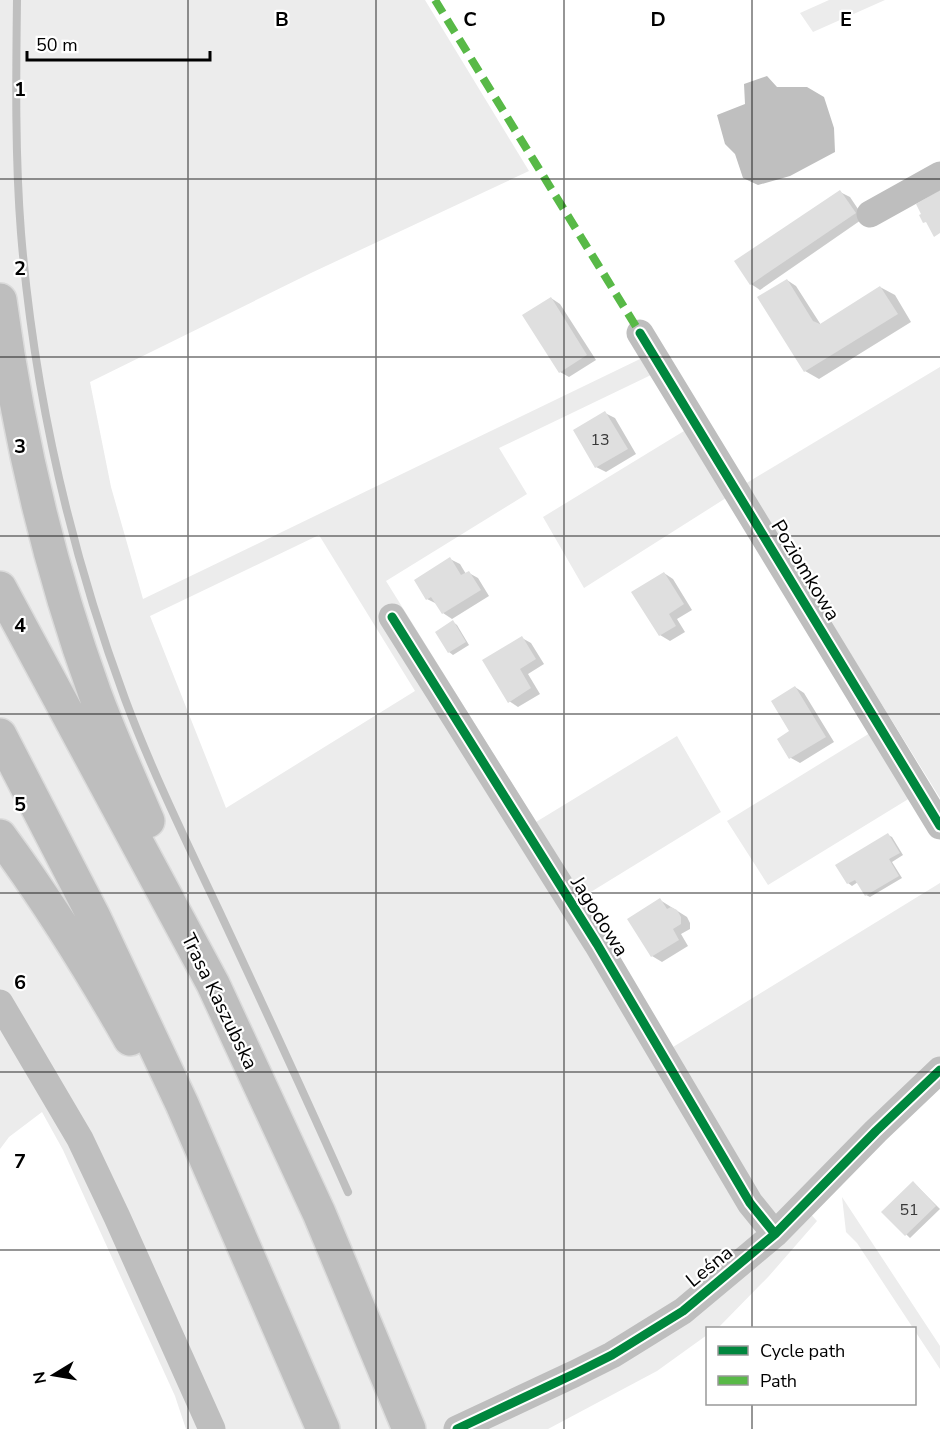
<svg xmlns="http://www.w3.org/2000/svg" width="940" height="1429" viewBox="0 0 940 1429" font-family="'Nunito Sans',sans-serif">
<rect width="100%" height="100%" fill="#fff"/>
<path fill="#ececec" fill-rule="evenodd" d="M0,0H425L529,171L311,273L90,382L111,487L143,599L640,359L651,375L499,448L527,494L386,581L536,822L677,736L721,812L581,898L673,1047L940,883V1057L797,1199L817,1221L769,1276L718,1328H708L707,1335L657,1371L548,1429H186L175,1396L63,1150L42,1112L9,1137L0,1149ZM319,535L415,691L226,808L150,616Z
M829,0H885L813,32L800,13Z
M940,367V798L745,484Z
M684,431L726,498L584,588L543,517Z
M870,733L910,798L768,885L727,821Z
M842,1197L940,1346V1369L857,1243L846,1232Z"/>
<path fill="#bfbfbf" d="M767,76L777,87H807L824,97L834,128L835,152L790,176L758,185L743,178L735,154L725,144L717,115L745,104L744,84Z"/>
<path fill="#0003" d="M840,192L850,197L864,218L760,290L751,284Z
M787,280L796,286L821,325L880,287L895,295L911,322L819,379L805,371Z
M551,298L560,304L596,360L569,377L560,372Z
M605,413L615,418L636,454L606,472L596,467Z
M450,559L460,564L466,574L469,573L478,578L489,596L452,619L443,613L437,604L427,599Z
M664,573L673,579L692,610L677,619L685,632L670,641L660,635L633,593Z
M453,622L457,625L469,645L453,655L449,652Z
M522,638L531,643L544,664L528,674L540,694L518,707L509,701Z
M795,687L804,693L834,742L800,763L791,758Z
M888,835L892,837L903,855L892,862L902,878L870,897L866,895L858,882L852,886L848,883Z
M660,900L687,917L690,923V929L681,934L688,946L662,962L652,956L630,919Z
M917,1186L940,1209L910,1238L883,1212Z"/>
<g fill="none" stroke-linecap="round" stroke-linejoin="round">
<path stroke="#bfbfbf" stroke-width="8" d="M17,0C16,78 15,156 21,233C34,391 70,550 125,699C153,774 188,845 222,917C265,1009 307,1100 348,1192"/>
</g>
<path fill="#dfdfdf" d="M840,190L856,213L750,285L734,261Z
M940,190V233L934,237L926,222L923,223L919,215L921,214L916,204Z
M787,279L813,321L820,324L880,286L898,314L804,372L757,297Z
M551,297L587,355L559,373L522,315Z
M605,411L628,449L595,468L573,430Z
M450,557L461,575L469,571L481,590L442,614L431,597L426,600L414,580Z
M664,572L684,604L669,614L676,626L659,636L631,592Z
M453,620L466,642L448,653L435,632Z
M522,636L536,659L520,669L531,688L508,703L482,660Z
M795,686L826,737L789,759L777,739L789,731L771,701Z
M888,833L900,853L889,859L899,876L865,896L855,880L847,884L835,865Z
M660,898L667,909L671,907L677,910L681,917V924L673,929L679,940L651,957L627,919Z
M913,1181L936,1206L905,1236L881,1212Z"/>
<g fill="none" stroke-linecap="round" stroke-linejoin="round">
<g stroke="#dbdbdb" stroke-width="36">
<path id="highway" d="M0,300C18,434 49,567 95,694C111,737 130,779 148,821
M0,588L213,984L319,1213L409,1429
M0,735L94,917L182,1104L323,1429
M0,836C48,901 90,969 130,1039"/>
</g>
<path stroke="#bebebe" stroke-width="27" d="M870,214L940,175
M640,333L940,826
M392,617L597,944L750,1203L775,1234
M0,1003L80,1139L117,1217L212,1429
M457,1429L574,1374L612,1355L683,1311L775,1234L876,1131L940,1070"/>
<use href="#highway" stroke="#bebebe" stroke-width="33"/>
<path stroke="#58b947" stroke-width="8" stroke-dasharray="15 8" stroke-linecap="butt" d="M435,0L640,333"/>
<g stroke="#fff" stroke-width="13">
<path id="cycleway" d="M640,333L940,826
M392,617L597,944L750,1203L775,1234
M457,1429L574,1374L612,1355L683,1311L775,1234L876,1131L940,1070"/>
</g>
<use href="#cycleway" stroke="#00873e" stroke-width="9"/>
</g>
<path fill="none" stroke="#000" stroke-width="1.5" stroke-opacity="0.55" d="M188,0V1429M376,0V1429M564,0V1429M752,0V1328M0,179H940M0,357H940M0,536H940M0,714H940M0,893H940M0,1072H940M0,1250H940M752,1404V1429"/>
<g text-anchor="middle" stroke-width="4.5" stroke-linejoin="round" paint-order="stroke">
<g font-size="16" fill="#383838">
<text x="600" y="445">13</text>
<text x="909" y="1215">51</text>
</g>
<g font-size="20" fill="#000" stroke="#fff">
<text transform="translate(806 570) rotate(59)" y="7">Poziomkowa</text>
<text transform="translate(600 916) rotate(58)" y="7">Jagodowa</text>
<text transform="translate(220 1001) rotate(64)" y="7">Trasa Kaszubska</text>
<text transform="translate(709 1266) rotate(-39)" y="7">Leśna</text>
</g>
</g>
<g font-size="20" text-anchor="middle" font-weight="bold" fill="#000" stroke="#fff" stroke-width="4.5" stroke-linejoin="round" paint-order="stroke">
<text x="282" y="26">B</text>
<text x="470" y="26">C</text>
<text x="658" y="26">D</text>
<text x="846" y="26">E</text>
<text x="20" y="96">1</text>
<text x="20" y="275">2</text>
<text x="20" y="453">3</text>
<text x="20" y="632">4</text>
<text x="20" y="811">5</text>
<text x="20" y="989">6</text>
<text x="20" y="1168">7</text>
</g>
<rect x="706" y="1327" width="210" height="78" fill="#ffffff" stroke="#999999" stroke-width="1.5"/>
<rect x="718" y="1346" width="30" height="9" fill="#00873e" stroke="#999999" stroke-width="1.5"/>
<text x="760" y="1357" font-size="18" fill="#000000">Cycle path</text>
<rect x="718" y="1376" width="30" height="9" fill="#58b947" stroke="#999999" stroke-width="1.5"/>
<text x="760" y="1387" font-size="18" fill="#000000">Path</text>
<g transform="translate(54 1375) rotate(259)" stroke="#ffffff" stroke-width="4.5" paint-order="stroke">
<path d="M0-4.5L10 22L0 15L-10 22Z" fill="#000000"/>
<text y="-9" font-size="16" font-weight="bold" text-anchor="middle" fill="#000000">N</text>
</g>
<path d="M27 51v9h183v-9" fill="none" stroke="#000000" stroke-width="3"/>
<text x="36" y="51" font-size="18" fill="#000000" stroke="#ffffff" stroke-width="4.5" paint-order="stroke">50 m</text>
</svg>
